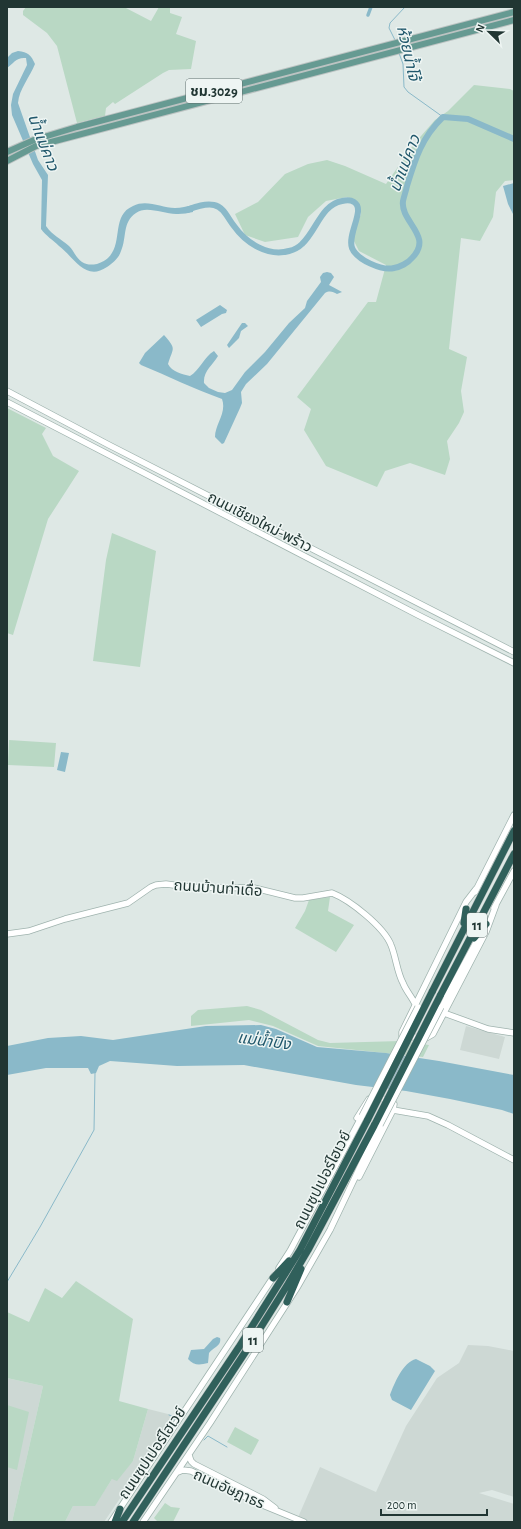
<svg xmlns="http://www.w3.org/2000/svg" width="521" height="1529" viewBox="0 0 521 1529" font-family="'Alegreya Sans','Noto Sans Thai',sans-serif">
<rect width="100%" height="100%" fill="#dee8e5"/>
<path fill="#cdd8d4" d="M466,1026L505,1037L499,1059L460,1050Z
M468,1345L488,1346L514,1351V1497L492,1490L479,1493L514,1504V1522H296L320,1467L376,1492L406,1426L437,1378L459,1363Z
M7,1378L43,1386L12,1522H7Z
M148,1409L176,1416L104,1522H65L73,1506L95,1505L112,1479L133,1461Z"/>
<path fill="#b9d8c4" d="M26,7H124L151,21L159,7H170V13L182,17L176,34L196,41L191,69L169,70L163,73L115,104L113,102L106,108L105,116L77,123L57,46L47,33L23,15V11Z
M474,85L510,89L514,91V180L505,181L496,192L493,217L480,241L461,238L449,349L467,357L461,391L464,412L459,423L447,441L450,459L445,475L410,463L385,471L377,487L326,466L304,430L311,409L297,397L368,302H376L386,265L359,251L353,239L355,229L361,214L358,202L347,197L326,201L308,217L298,237L265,242L245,235L235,214L258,202L285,174L308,164L327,160L345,166L386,184L414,144L435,120L448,111Z
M7,408L46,428L42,434L53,456L79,471L48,519L13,635L7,633Z
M112,533L156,551L140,667L93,661L106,560Z
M9,740L56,743L54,767L8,765Z
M330,897L328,911L354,925L336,952L295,928L305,911L309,900Z
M247,1006L261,1010L318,1040L330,1043L401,1041L429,1045L423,1057L318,1046L273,1026L249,1020L191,1026V1016L198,1010Z
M76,1281L133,1319L119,1401L148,1409L133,1461L117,1481L112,1479L95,1506H73L65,1522H12L43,1386L7,1378V1312L29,1322L45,1288L62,1298Z
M7,1405L29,1412L17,1470L7,1467Z
M235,1427L259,1440L251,1455L227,1442Z
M165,1503L171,1507L180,1508L173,1522H158L154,1518Z"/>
<path fill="#8ab9c9" d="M18,51C28,52 31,55 35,64C30,77 19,89 18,103L38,160L48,175L46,226C53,236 60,238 69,246C74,251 76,258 82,262C87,265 91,265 97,264C129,254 107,217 133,206C147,199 161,208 175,208C181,208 187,206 193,205V212C188,213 183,214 178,214C165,215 147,205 136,213C122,222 127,238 121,251C119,258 113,263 107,267C85,282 74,257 59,246C53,240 46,236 41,229L42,180L33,164L12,115L11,105L13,94L27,65L26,58C16,57 14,63 7,68V58L12,53Z
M514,183V216L508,204L503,186Z
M327,272L331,273L334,277L329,285L342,292L337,294C333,292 330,290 325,293L267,364L246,384L241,392L242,403L240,408L224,443L222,444L215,437C215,424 227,413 222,399C194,389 168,376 141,365L139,363L145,353L164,335C177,350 173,347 168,364C172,372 182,374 190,376C199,371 204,357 214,351L218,356C213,365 203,371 204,383L209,388L218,392L225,393L232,390L245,372L265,352L289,323L305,308L307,301L321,282L320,277L323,273Z
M220,305L227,310L226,313L222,314L201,327L196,320Z
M242,323H245L248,326L241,331L239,338L229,348L227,345Z
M61,752L69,753L65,772L57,770Z
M261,1025L276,1029L317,1047L386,1053L439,1061L514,1075V1114L502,1110L450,1099L406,1091L356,1085L244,1065L177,1066L110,1061L99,1066L96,1073L91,1074L88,1068H46L7,1075V1046L48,1038L81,1036L113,1040L206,1026Z
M217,1337L220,1338C222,1346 213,1347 209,1353L208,1363C200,1365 194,1366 188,1359L191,1350L204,1349L213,1339Z
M416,1359L430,1366L435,1371L411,1410L392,1400L390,1395C394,1384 403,1362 416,1359Z"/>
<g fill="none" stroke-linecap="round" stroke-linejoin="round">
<path stroke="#8ab9c9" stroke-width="1" d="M395,40L389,28L390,23L405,7
M399,53L403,64L404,87L408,92L443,117
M7,1282L40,1227L94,1130L95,1073
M169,1415L174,1417V1420
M204,1440L208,1436L227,1447"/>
<path stroke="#8ab9c9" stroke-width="3.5" d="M368,15L371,7"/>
<path stroke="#8ab9c9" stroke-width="6" d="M187,210C195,207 205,203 214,205C224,207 228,219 234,226C246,243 268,257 289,251C293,250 299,247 302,244C317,230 321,205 342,201C346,200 351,200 354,202C366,209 347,234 352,248C357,260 382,271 394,268C400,267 408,263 412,258C434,236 400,222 403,201C404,196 406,191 407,186C415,159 422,137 443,117L468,119L514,139"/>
<g stroke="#9fb3ae" stroke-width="7">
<path id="secondary" d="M7,391L109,445L514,652
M7,402L418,615L514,663
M476,889L466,902L402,1032V1036L426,1038L433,1034L486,932L496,905
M475,892L514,815
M494,908L514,871
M7,934L29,931L65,919L128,903L151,887L156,885L166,884L189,887L254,888L295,898H303L332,893C350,900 384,927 391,945C396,957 397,972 403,983C406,991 412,997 415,1004
M441,1007L481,933
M444,1013L488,1029L514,1033
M393,1110L428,1116L448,1125L514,1160
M357,1118L369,1099C376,1098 389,1098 394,1104L393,1110L359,1177
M279,1268L290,1251L362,1116
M189,1455L191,1461L194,1464L263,1499L275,1508
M178,1472L183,1470L191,1471L260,1504L304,1522
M111,1522L274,1276
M143,1522L210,1423L298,1286L330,1230L380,1125"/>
</g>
<g stroke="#bcc3c2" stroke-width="8">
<path id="primary" d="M7,152L34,140L77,127L514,12
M7,161L36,146L514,20"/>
</g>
<g stroke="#bcc3c2" stroke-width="8">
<path id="highway" d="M464,923L466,909
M474,938L486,924
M432,992L514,831
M440,996L514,854
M273,1278L289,1261
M287,1302L301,1269
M115,1522L120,1509
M122,1522L239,1347L300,1250L368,1119
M133,1522L246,1351L288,1284L308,1250L375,1124"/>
</g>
<use href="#secondary" stroke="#fff" stroke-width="5.5"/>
<use href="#primary" stroke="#669a92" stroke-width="6"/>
<use href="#highway" stroke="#30605b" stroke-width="7"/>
<g stroke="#9fb3ae" stroke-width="7" stroke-linecap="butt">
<path id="secondary-bridge" d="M362,1116L418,1007
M380,1125L441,1007"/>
</g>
<g stroke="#bcc3c2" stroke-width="8" stroke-linecap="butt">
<path id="highway-bridge" d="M368,1119L432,992
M375,1124L440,996"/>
</g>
<use href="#secondary-bridge" stroke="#fff" stroke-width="5.5"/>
<use href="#highway-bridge" stroke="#30605b" stroke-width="7"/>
</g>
<g text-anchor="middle" stroke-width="3" stroke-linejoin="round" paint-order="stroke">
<g fill="#eef5f3" stroke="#5e6f6d" stroke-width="1">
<rect x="186" y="79" width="56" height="24" rx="3"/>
<rect x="467" y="913" width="20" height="24" rx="3"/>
<rect x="243" y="1328" width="20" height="24" rx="3"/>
</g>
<g font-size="14" font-weight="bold" fill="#213633">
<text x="214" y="96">ชม.3029</text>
<text x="477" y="930">11</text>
<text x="253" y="1345">11</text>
</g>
<g font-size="15" fill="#213633" stroke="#eef5f3">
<text transform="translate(260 522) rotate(27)" y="5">ถนนเชียงใหม่-พร้าว</text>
<text transform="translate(218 888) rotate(4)" y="5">ถนนบ้านท่าเดื่อ</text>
<text transform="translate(322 1180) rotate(-63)" y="5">ถนนซุปเปอร์ไฮเวย์</text>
<text transform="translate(152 1453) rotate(-56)" y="5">ถนนซุปเปอร์ไฮเวย์</text>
<text transform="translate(229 1489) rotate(24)" y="5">ถนนอัษฎาธร</text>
</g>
<g font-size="16" font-style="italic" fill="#21586c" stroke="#eef5f3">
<text transform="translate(409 53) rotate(77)" y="6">ห้วยน้ำโจ้</text>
<text transform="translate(44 142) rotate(69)" y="6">น้ำแม่คาว</text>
<text transform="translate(404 163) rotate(-69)" y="6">น้ำแม่คาว</text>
<text transform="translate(264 1040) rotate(8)" y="6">แม่น้ำปิง</text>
</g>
</g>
<rect width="521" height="1529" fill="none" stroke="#213633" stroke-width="16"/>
<g transform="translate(489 32) rotate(293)" stroke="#eef5f3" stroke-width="3" paint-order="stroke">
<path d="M0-3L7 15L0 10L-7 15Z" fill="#213633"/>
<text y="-6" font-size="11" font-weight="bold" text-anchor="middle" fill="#213633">N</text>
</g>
<path d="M381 1509v6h106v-6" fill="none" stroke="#213633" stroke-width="2"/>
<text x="387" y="1509" font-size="12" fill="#213633" stroke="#eef5f3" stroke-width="3" paint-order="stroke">200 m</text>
</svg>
